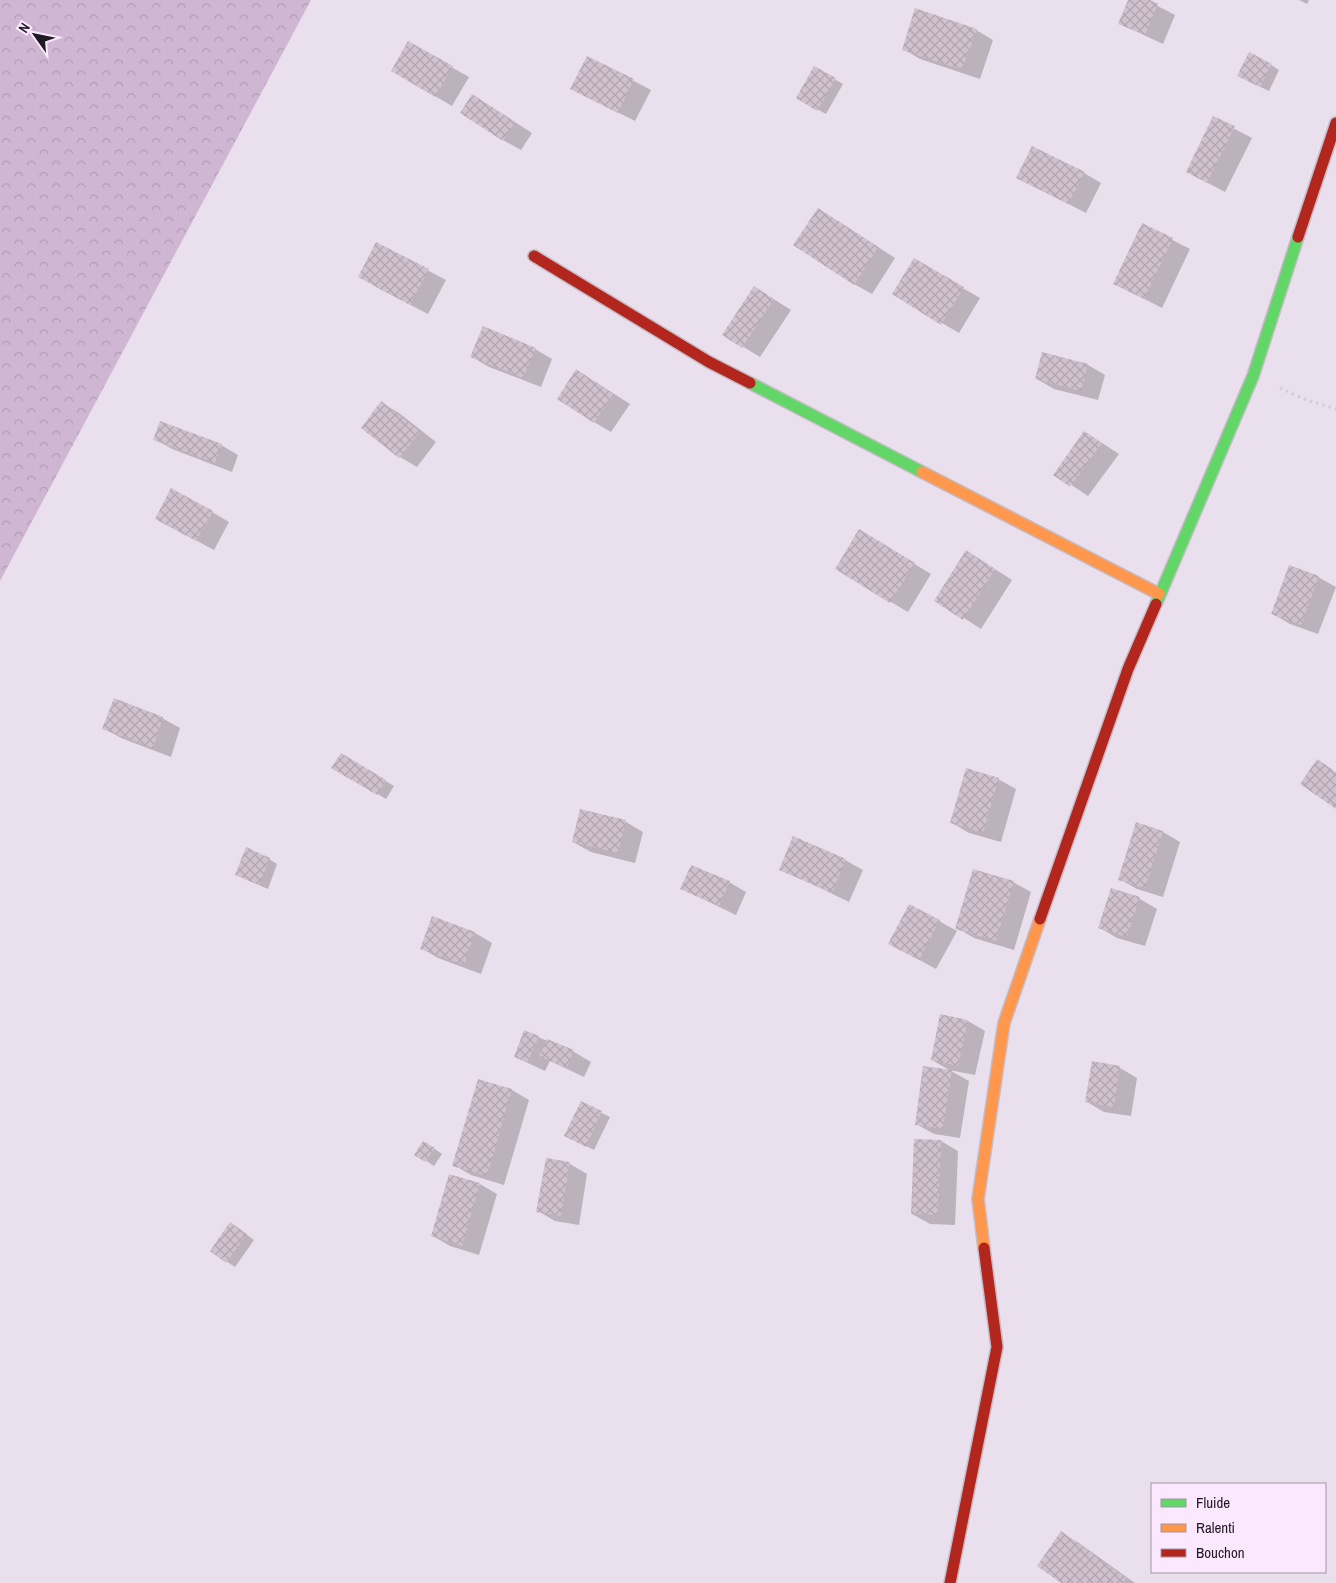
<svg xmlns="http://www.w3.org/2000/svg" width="1336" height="1583" viewBox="0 0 1336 1583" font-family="'Archivo Narrow',sans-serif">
<defs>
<pattern id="forest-crowns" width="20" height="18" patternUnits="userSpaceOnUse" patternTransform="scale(1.25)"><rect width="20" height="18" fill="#cfb7d3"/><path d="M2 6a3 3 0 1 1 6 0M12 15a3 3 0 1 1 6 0" fill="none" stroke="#b19db5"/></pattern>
<pattern id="building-cross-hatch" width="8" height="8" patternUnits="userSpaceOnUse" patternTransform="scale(1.25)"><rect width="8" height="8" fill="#cfc1cd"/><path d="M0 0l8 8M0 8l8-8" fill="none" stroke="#b1a5b0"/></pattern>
</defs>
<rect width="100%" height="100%" fill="#eadfec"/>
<path fill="url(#forest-crowns)" d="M0,0H311L0,581Z"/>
<path fill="#0003" d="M1130,0H1146L1175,15L1163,44L1120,24Z
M1299,0H1309L1307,4Z
M976,30L993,40L980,79L920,59L903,49Z
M409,43L469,77L452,106L392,71Z
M588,57L651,90L635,121L589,98Z
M1271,65L1279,70L1269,91L1246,80Z
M815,68L843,84L826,114L797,98Z
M490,106L532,133L521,150L503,140Z
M1214,118L1252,138L1225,192L1187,172Z
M1084,173L1101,183L1086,213L1018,178Z
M835,219L895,258L872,294L854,284Z
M1143,225L1190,249L1162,308L1115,284Z
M377,244L446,280L428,314L376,287Z
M914,260L980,298L959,333L893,294Z
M772,298L791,310L760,357L724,335Z
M535,349L552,359L541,387L489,367L472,357Z
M1043,353L1088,365L1105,375L1098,400L1054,389L1037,379Z
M594,381L630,404L611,432L594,422Z
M382,403L399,413L436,442L417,467L400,457Z
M1085,432L1119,454L1088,496L1055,474Z
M155,439L221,445L238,455L232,472L172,449Z
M212,512L229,522L214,550L173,528Z
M877,541L931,574L908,612L891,602Z
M984,562L1012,580L981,629L936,600Z
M1318,577L1336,587L1318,634L1290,624L1273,614Z
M162,718L180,728L171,757L121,738L103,728Z
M341,754L394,786L386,799L333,768Z
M998,779L1016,789L1001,842L969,833L952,823Z
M581,811L626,822L643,832L635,863L591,852L573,842Z
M1137,824L1163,832L1180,842L1163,897L1137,889L1119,879Z
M269,859L277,864L268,889L245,879Z
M845,860L863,870L849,902L781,869Z
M729,882L746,892L736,915L682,889Z
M1013,882L1031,892L1014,950L974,938L957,928Z
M1112,890L1140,899L1157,909L1145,946L1117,938L1100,928Z
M433,918L475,933L492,943L481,974L438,958L421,948Z
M939,921L957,931L936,969L907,953Z
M968,1021L985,1031L975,1075L949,1070L932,1060Z
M538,1037L574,1052L591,1062L584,1077L550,1061L545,1071L515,1057Z
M1093,1063L1120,1068L1137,1078L1131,1116L1104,1112L1087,1102Z
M951,1071L969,1081L960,1138L934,1134L916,1124Z
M479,1080L512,1090L529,1100L504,1185L471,1175L454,1165Z
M581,1103L610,1117L594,1150L574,1140Z
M915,1140L941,1141L958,1151L955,1225L930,1224L912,1214Z
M432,1147L442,1154L434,1166L416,1154Z
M547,1160L570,1164L587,1174L579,1225L555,1221L538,1211Z
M480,1184L497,1194L479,1255L450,1246L433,1236Z
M239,1229L254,1240L235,1267L211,1251Z
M1061,1533L1079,1543L1135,1583H1063Z"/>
<path fill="url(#building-cross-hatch)" d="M1128,0H1150L1158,4L1145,35L1118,24Z
M915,8L977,29L962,70L902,50Z
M408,41L453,66L435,97L391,71Z
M1249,52L1272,64L1260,87L1237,76Z
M587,56L634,79L618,113L570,89Z
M814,66L836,78L817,111L796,98Z
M472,94L515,122L503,141L460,113Z
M1213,116L1235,126L1207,183L1186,172Z
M1032,146L1085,172L1068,204L1016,178Z
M818,208L878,247L854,285L793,245Z
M1142,223L1173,238L1144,299L1113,284Z
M376,242L429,269L410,305L358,277Z
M914,258L964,287L941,325L892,294Z
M754,286L774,299L742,348L722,335Z
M483,326L536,348L523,378L470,357Z
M1042,352L1088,364L1081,391L1035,379Z
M576,369L613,394L594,423L557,399Z
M381,401L420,432L399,458L361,428Z
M160,421L222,444L215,463L153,440Z
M1084,431L1102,443L1070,487L1053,475Z
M171,488L213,511L196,541L155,519Z
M859,529L915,563L890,603L835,569Z
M966,550L995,569L963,620L934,601Z
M1289,565L1319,576L1301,625L1271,614Z
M114,698L163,717L153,748L102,729Z
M341,753L386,780L377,795L331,768Z
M1317,759L1336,772V809L1300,784Z
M966,768L999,778L983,833L950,823Z
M580,809L626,820L618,853L572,842Z
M1136,822L1163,831L1145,888L1118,880Z
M793,836L846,859L832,893L779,870Z
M246,847L270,858L259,885L235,875Z
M691,865L730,881L719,906L680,889Z
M973,869L1014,881L996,941L955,929Z
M1111,888L1140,897L1127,937L1098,928Z
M909,904L940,920L919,960L888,944Z
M432,916L475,932L464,965L420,949Z
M940,1014L968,1020L958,1066L931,1060Z
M524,1030L539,1036L528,1062L514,1057Z
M547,1039L574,1050L567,1068L539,1056Z
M1092,1061L1120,1066L1114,1107L1085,1102Z
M923,1066L952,1070L943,1129L915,1125Z
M478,1079L512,1089L487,1176L452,1166Z
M581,1101L602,1111L586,1147L564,1136Z
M914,1139L941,1140L938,1215L911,1214Z
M423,1141L435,1148L425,1162L414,1155Z
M546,1158L570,1162L561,1216L536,1212Z
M449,1174L480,1183L462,1246L431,1236Z
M230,1222L247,1234L226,1263L210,1251Z
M1061,1531L1126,1578L1123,1583H1061L1037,1566Z"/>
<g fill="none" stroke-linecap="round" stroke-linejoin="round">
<g stroke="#c4bcc6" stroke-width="14">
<path id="fast" d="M750,383L922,472
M1156,604L1253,376L1298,237"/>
</g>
<g stroke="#c4bcc6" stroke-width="14">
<path id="slow" d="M922,472L1159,594
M984,1248L978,1199L1004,1023L1040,919"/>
</g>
<g stroke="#c4bcc6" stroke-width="14">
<path id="jam" d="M1298,237L1336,123
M534,256L709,362L750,383
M1040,919L1128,669L1156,604
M950,1583L997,1347L984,1248"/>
</g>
<path stroke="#d1ced2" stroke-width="3" stroke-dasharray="2.5 4" stroke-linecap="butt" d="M1280,388L1304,399L1336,409"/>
<use href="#fast" stroke="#63d668" stroke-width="11"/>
<use href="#slow" stroke="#ff974d" stroke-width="11"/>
<use href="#jam" stroke="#b3261e" stroke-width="11"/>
</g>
<rect x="1151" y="1483" width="175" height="90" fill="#fbe8fe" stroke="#a395a6"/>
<rect x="1161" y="1499" width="25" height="8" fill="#63d668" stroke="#a395a6"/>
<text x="1196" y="1508" font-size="15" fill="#1f1921">Fluide</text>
<rect x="1161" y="1524" width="25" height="8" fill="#ff974d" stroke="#a395a6"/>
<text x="1196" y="1533" font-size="15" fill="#1f1921">Ralenti</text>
<rect x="1161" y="1549" width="25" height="8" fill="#b3261e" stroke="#a395a6"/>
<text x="1196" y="1558" font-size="15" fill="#1f1921">Bouchon</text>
<g transform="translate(35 35) rotate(303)" stroke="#fbe8fe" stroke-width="4" paint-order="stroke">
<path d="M0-4L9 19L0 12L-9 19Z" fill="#1f1921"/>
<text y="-8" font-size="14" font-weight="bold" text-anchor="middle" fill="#1f1921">N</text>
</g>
</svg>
